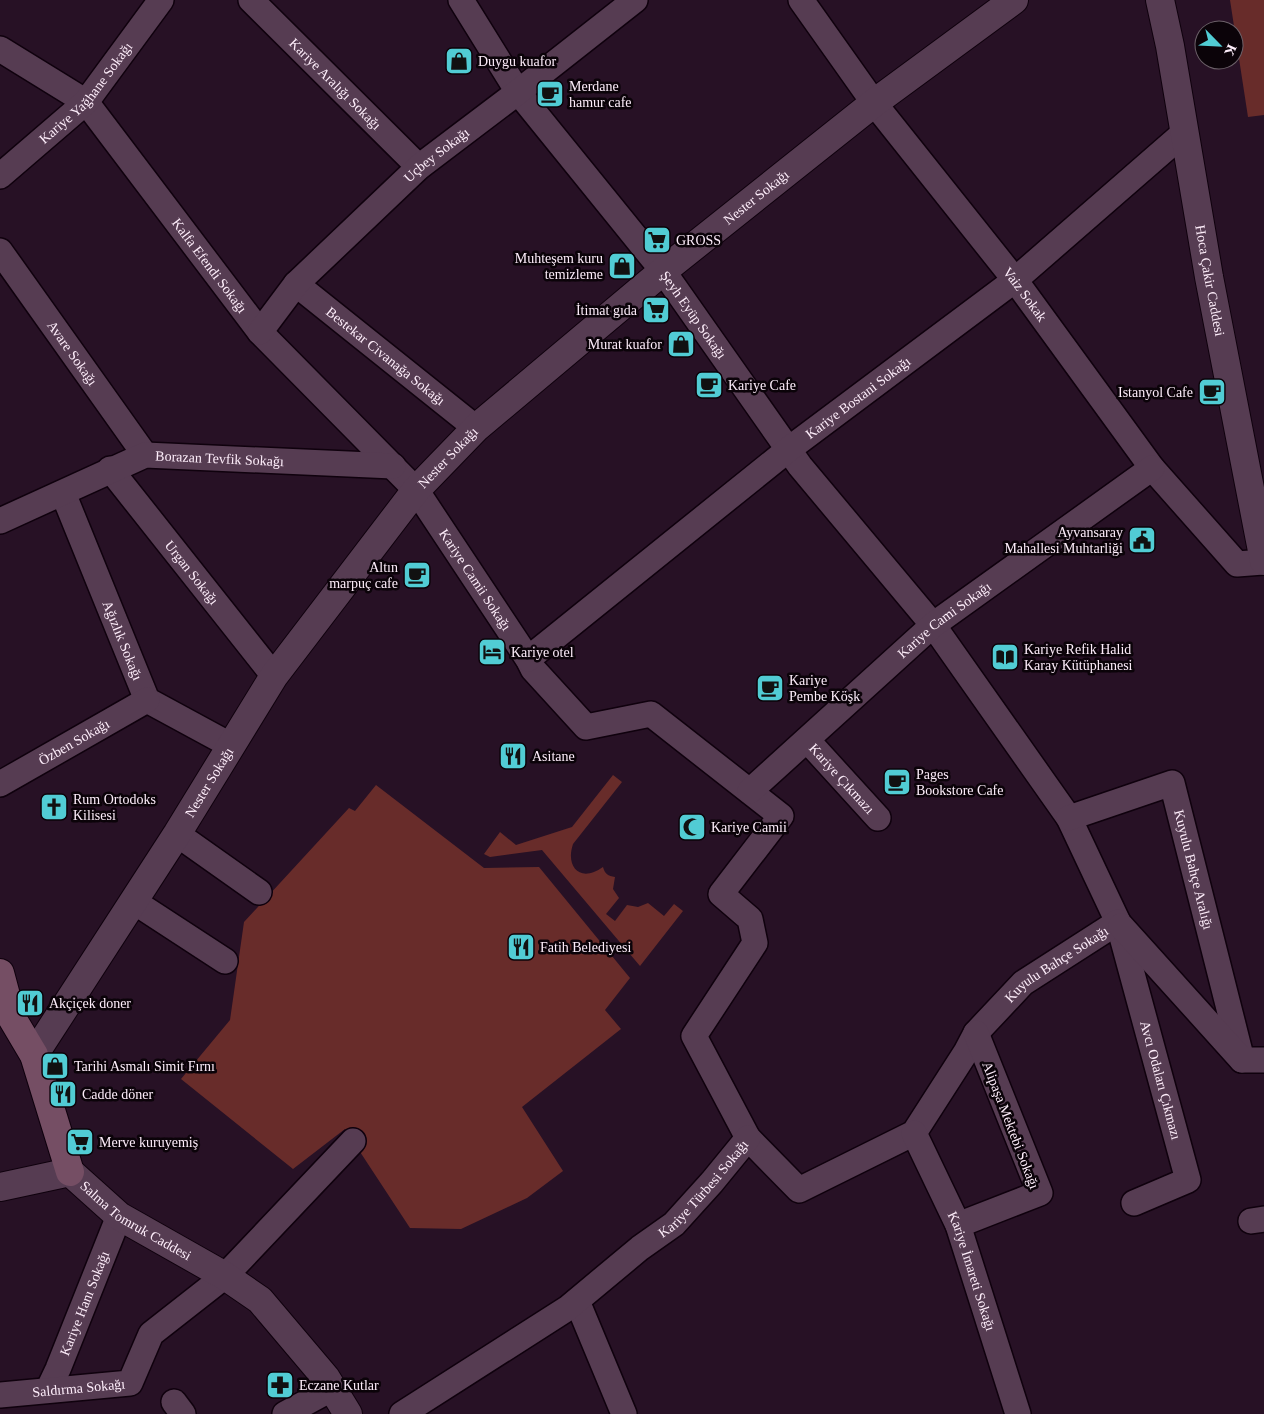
<svg xmlns="http://www.w3.org/2000/svg" width="1264" height="1414" viewBox="0 0 1264 1414" font-family="Georgia,serif">
<rect width="100%" height="100%" fill="#271125"/>
<path fill="#682c2a" d="M1230,0H1264V115L1248,117Z
M613,775L622,782L573,844C565,868 581,883 603,867C605,874 608,876 615,877L613,889L619,898L606,914L615,921L627,905L638,907L648,903L664,916L674,904L683,911L640,966L542,850L490,857L484,854L500,832L516,845L572,827Z
M376,785L484,868L539,867L630,978L605,1010L621,1029L522,1107L563,1171L527,1198L461,1229L410,1228L345,1129L293,1169L181,1079L230,1020L244,922L349,808L355,811Z"/>
<g fill="none" stroke-linecap="round" stroke-linejoin="round">
<g stroke="#0f010d" stroke-width="28">
<g id="minor">
<path id="s1" d="M251,0L419,167"/>
<path id="s2" d="M461,0L518,92L663,271L800,466L933,625L1069,818L1118,922L1188,1180L1134,1203"/>
<path id="s3" d="M801,0L874,103L1015,280L1152,468L1237,564L1264,562"/>
<path id="s4" d="M0,49L86,102L260,332L416,490L528,659L533,669L586,727L651,714L781,816L721,894L750,919L755,943L694,1036L748,1138L799,1190L914,1133L966,1052L976,1033L1023,983L1118,922"/>
<path id="s5" d="M0,176L86,102L161,0"/>
<path id="s6" d="M0,251L145,455"/>
<path id="s7" d="M296,284L476,428"/>
<path id="s8" d="M260,332L296,284L419,167L518,92L635,0"/>
<path id="s9" d="M110,469L274,676"/>
<path id="s10" d="M63,493L147,700L230,745"/>
<path id="s11" d="M0,521L145,455L393,466"/>
<path id="s12" d="M528,659L789,449L1015,280L1185,132"/>
<path id="s13" d="M807,740L878,818"/>
<path id="s14" d="M0,784L147,700"/>
<path id="s15" d="M750,791L933,625L1152,468"/>
<path id="s16" d="M1069,818L1172,783L1242,1060"/>
<path d="M177,834L259,892"/>
<path d="M133,901L225,961"/>
<path d="M1121,926L1242,1060H1264"/>
<path id="s17" d="M914,1133L958,1225L1018,1414"/>
<path d="M1251,1221L1264,1219"/>
<path d="M958,1225L1040,1193L976,1033"/>
<path d="M577,1301L624,1414"/>
<path id="s18" d="M48,1390L58,1369L119,1216"/>
<path id="s19" d="M0,1395L130,1383L151,1334L225,1276L353,1141"/>
<path d="M174,1402L183,1414"/>
<path d="M285,1414L333,1388"/>
<path id="s20" d="M402,1414L568,1308L640,1248L674,1224L712,1182L748,1138"/>
</g>
</g>
<g stroke="#0f010d" stroke-width="30">
<g id="tertiary">
<path id="s21" d="M1160,0L1170,46L1209,277L1264,561"/>
<path id="s22" d="M34,1055L177,834L274,676L416,490L476,428L663,271L874,103L1014,0"/>
<path id="s23" d="M0,1187L70,1172L119,1216L225,1276L260,1300L326,1378L348,1414"/>
</g>
</g>
<g stroke="#0f010d" stroke-width="30">
<path id="secondary" d="M0,973L12,1018L34,1055L70,1172"/>
</g>
<use href="#minor" stroke="#563c52" stroke-width="25"/>
<use href="#tertiary" stroke="#563c52" stroke-width="28"/>
<use href="#secondary" stroke="#754e64" stroke-width="28"/>
</g>
<defs>
<g id="shop-square" transform="scale(1.4375)"><rect x="-9" y="-9" width="18" height="18" rx="4" fill="#51ccd4" stroke="#0b0309"/><path d="M-5-2.5h2.3a2.7 3.5 0 0 1 5.4 0H5L5.5 6h-11ZM-1.5-2.5h3a1.5 2.3 0 0 0-3 0Z" fill="#111"/></g>
<g id="cafe-square" transform="scale(1.4375)"><rect x="-9" y="-9" width="18" height="18" rx="4" fill="#51ccd4" stroke="#0b0309"/><path d="M-5.5-4.5H6V0H3Q3 3.5 0 3.5H-2.5Q-5.5 3.5-5.5 0ZM3-3.2v2h1.7v-2ZM-6 4.5H4V6H-6Z" fill="#111"/></g>
<g id="supermarket-square" transform="scale(1.4375)"><rect x="-9" y="-9" width="18" height="18" rx="4" fill="#51ccd4" stroke="#0b0309"/><path d="M-6-5.5h2.5l.6 2H6L4.5 2H-2.5L-4.4-4H-6ZM-1.5 3.2a1.3 1.3 0 1 0 .1 0ZM3 3.2a1.3 1.3 0 1 0 .1 0Z" fill="#111"/></g>
<g id="civic-square" transform="scale(1.4375)"><rect x="-9" y="-9" width="18" height="18" rx="4" fill="#51ccd4" stroke="#0b0309"/><path d="M-.6-6.5H3V-4.5H.6V-3L4-1V1h2V6H-6V1h2V-1L-.6-3ZM-1.2 2.5V6h2.4V2.5Z" fill="#111"/></g>
<g id="hotel-square" transform="scale(1.4375)"><rect x="-9" y="-9" width="18" height="18" rx="4" fill="#51ccd4" stroke="#0b0309"/><path d="M-6-4.5h1.5V1H6V5H4.5V3h-9V5H-6ZM-4 0a1.8 1.8 0 1 1 3.6 0ZM.5 0V-2.5h3Q6-2.5 6 0Z" fill="#111"/></g>
<g id="library-square" transform="scale(1.4375)"><rect x="-9" y="-9" width="18" height="18" rx="4" fill="#51ccd4" stroke="#0b0309"/><path d="M-6-4Q-3-5.5-.7-3.5V5Q-3 3-6 4ZM6-4Q3-5.5 .7-3.5V5Q3 3 6 4Z" fill="#111"/></g>
<g id="restaurant-square" transform="scale(1.4375)"><rect x="-9" y="-9" width="18" height="18" rx="4" fill="#51ccd4" stroke="#0b0309"/><path d="M-5-6h1v4h1v-4h1v4h1v-4h1v5L-1.5 .5V6h-2V.5L-5-1ZM5-6V6H3V1.5H1.5Q1.5-4 5-6Z" fill="#111"/></g>
<g id="church-square" transform="scale(1.4375)"><rect x="-9" y="-9" width="18" height="18" rx="4" fill="#51ccd4" stroke="#0b0309"/><path d="M-1.2-6h2.4v3.5h3.3v2.4h-3.3V6h-2.4V-.1h-3.3v-2.4h3.3Z" fill="#111"/></g>
<g id="mosque-square" transform="scale(1.4375)"><rect x="-9" y="-9" width="18" height="18" rx="4" fill="#51ccd4" stroke="#0b0309"/><path d="M3.5-4.9A6 6 0 1 0 3.5 4.9A5 5 0 1 1 3.5-4.9Z" fill="#111"/></g>
<g id="pharmacy-square" transform="scale(1.4375)"><rect x="-9" y="-9" width="18" height="18" rx="4" fill="#51ccd4" stroke="#0b0309"/><path d="M-2-6h4v4h4v4h-4v4h-4v-4h-4v-4h4Z" fill="#111"/></g>
</defs>
<g fill-rule="evenodd">
<use href="#shop-square" x="459" y="61"/>
<use href="#cafe-square" x="550" y="94"/>
<use href="#supermarket-square" x="657" y="240"/>
<use href="#shop-square" x="622" y="266"/>
<use href="#supermarket-square" x="656" y="310"/>
<use href="#shop-square" x="681" y="344"/>
<use href="#cafe-square" x="709" y="385"/>
<use href="#cafe-square" x="1212" y="392"/>
<use href="#civic-square" x="1142" y="540"/>
<use href="#cafe-square" x="417" y="575"/>
<use href="#hotel-square" x="492" y="652"/>
<use href="#library-square" x="1005" y="657"/>
<use href="#cafe-square" x="770" y="688"/>
<use href="#restaurant-square" x="513" y="756"/>
<use href="#cafe-square" x="897" y="782"/>
<use href="#church-square" x="54" y="807"/>
<use href="#mosque-square" x="692" y="827"/>
<use href="#restaurant-square" x="521" y="947"/>
<use href="#restaurant-square" x="30" y="1003"/>
<use href="#shop-square" x="55" y="1066"/>
<use href="#restaurant-square" x="63" y="1094"/>
<use href="#supermarket-square" x="80" y="1142"/>
<use href="#pharmacy-square" x="280" y="1385"/>
</g>
<g text-anchor="middle" stroke-width="5" stroke-linejoin="round" paint-order="stroke">
<g font-size="14" fill="#fdedfa" stroke="#0b0309" text-anchor="start">
<text x="478" y="66">Duygu kuafor</text>
<text x="569" y="91">Merdane<tspan x="569" dy="16">hamur cafe</tspan></text>
<text x="676" y="245">GROSS</text>
<text x="603" y="263" text-anchor="end">Muhteşem kuru<tspan x="603" dy="16">temizleme</tspan></text>
<text x="637" y="315" text-anchor="end">İtimat gıda</text>
<text x="662" y="349" text-anchor="end">Murat kuafor</text>
<text x="728" y="390">Kariye Cafe</text>
<text x="1193" y="397" text-anchor="end">Istanyol Cafe</text>
<text x="1123" y="537" text-anchor="end">Ayvansaray<tspan x="1123" dy="16">Mahallesi Muhtarliği</tspan></text>
<text x="398" y="572" text-anchor="end">Altın<tspan x="398" dy="16">marpuç cafe</tspan></text>
<text x="1024" y="654">Kariye Refik Halid<tspan x="1024" dy="16">Karay Kütüphanesi</tspan></text>
<text x="511" y="657">Kariye otel</text>
<text x="789" y="685">Kariye<tspan x="789" dy="16">Pembe Köşk</tspan></text>
<text x="532" y="761">Asitane</text>
<text x="916" y="779">Pages<tspan x="916" dy="16">Bookstore Cafe</tspan></text>
<text x="73" y="804">Rum Ortodoks<tspan x="73" dy="16">Kilisesi</tspan></text>
<text x="711" y="832">Kariye Camii</text>
<text x="540" y="952">Fatih Belediyesi</text>
<text x="49" y="1008">Akçiçek doner</text>
<text x="74" y="1071">Tarihi Asmalı Simit Fırnı</text>
<text x="82" y="1099">Cadde döner</text>
<text x="99" y="1147">Merve kuruyemiş</text>
<text x="299" y="1390">Eczane Kutlar</text>
</g>
<g font-size="14" fill="#fdedfa" stroke="#0b0309">
<text dy="5" stroke="none"><textPath href="#s1" startOffset="119">Kariye Aralığı Sokağı</textPath></text>
<text dy="5" stroke="none"><textPath href="#s5" startOffset="120">Kariye Yağhane Sokağı</textPath></text>
<text dy="5" stroke="none"><textPath href="#s8" startOffset="251">Uçbey Sokağı</textPath></text>
<text dy="5" stroke="none"><textPath href="#s22" startOffset="1132">Nester Sokağı</textPath></text>
<text dy="5" stroke="none"><textPath href="#s4" startOffset="306">Kalfa Efendi Sokağı</textPath></text>
<text dy="5" stroke="none"><textPath href="#s21" startOffset="285">Hoca Çakir Caddesi</textPath></text>
<text dy="5" stroke="none"><textPath href="#s3" startOffset="370">Vaiz Sokak</textPath></text>
<text dy="5" stroke="none"><textPath href="#s2" startOffset="392">Şeyh Eyüp Sokağı</textPath></text>
<text dy="5" stroke="none"><textPath href="#s6" startOffset="125">Avare Sokağı</textPath></text>
<text dy="5" stroke="none"><textPath href="#s7" startOffset="115">Bestekar Civanağa Sokağı</textPath></text>
<text dy="5" stroke="none"><textPath href="#s12" startOffset="421">Kariye Bostani Sokağı</textPath></text>
<text dy="5" stroke="none"><textPath href="#s22" startOffset="728">Nester Sokağı</textPath></text>
<text dy="5" stroke="none"><textPath href="#s11" startOffset="234">Borazan Tevfik Sokağı</textPath></text>
<text dy="5" stroke="none"><textPath href="#s9" startOffset="132">Urgan Sokağı</textPath></text>
<text dy="5" stroke="none"><textPath href="#s4" startOffset="719">Kariye Camii Sokağı</textPath></text>
<text dy="5" stroke="none"><textPath href="#s15" startOffset="259">Kariye Cami Sokağı</textPath></text>
<text dy="5" stroke="none"><textPath href="#s10" startOffset="159">Ağızlık Sokağı</textPath></text>
<text dy="5" stroke="none"><textPath href="#s14" startOffset="85">Özben Sokağı</textPath></text>
<text dy="5" stroke="none"><textPath href="#s13" startOffset="52">Kariye Çıkmazı</textPath></text>
<text dy="5" stroke="none"><textPath href="#s22" startOffset="324">Nester Sokağı</textPath></text>
<text dy="5" stroke="none"><textPath href="#s16" startOffset="198">Kuyulu Bahçe Aralığı</textPath></text>
<text dy="5" stroke="none"><textPath href="#s4" startOffset="1949">Kuyulu Bahçe Sokağı</textPath></text>
<text dy="5" stroke="none"><textPath href="#s2" startOffset="1299">Avcı Odaları Çıkmazı</textPath></text>
<text transform="translate(1011 1125) rotate(69)" y="5">Alipaşa Mektebi Sokağı</text>
<text dy="5" stroke="none"><textPath href="#s20" startOffset="378">Kariye Türbesi Sokağı</textPath></text>
<text dy="5" stroke="none"><textPath href="#s23" startOffset="154">Salma Tomruk Caddesi</textPath></text>
<text dy="5" stroke="none"><textPath href="#s17" startOffset="150">Kariye İmareti Sokağı</textPath></text>
<text dy="5" stroke="none"><textPath href="#s18" startOffset="94">Kariye Hanı Sokağı</textPath></text>
<text dy="5" stroke="none"><textPath href="#s19" startOffset="79">Saldırma Sokağı</textPath></text>
</g>
</g>
<g transform="translate(1219 45) rotate(114)"><circle r="24" fill="#0b0309" stroke="#6c6169"/>
<path d="M0-4L9 19L0 12L-9 19Z" fill="#51ccd4"/>
<text y="-8" font-size="14" font-weight="bold" text-anchor="middle" fill="#fdedfa">K</text>
</g>
</svg>
